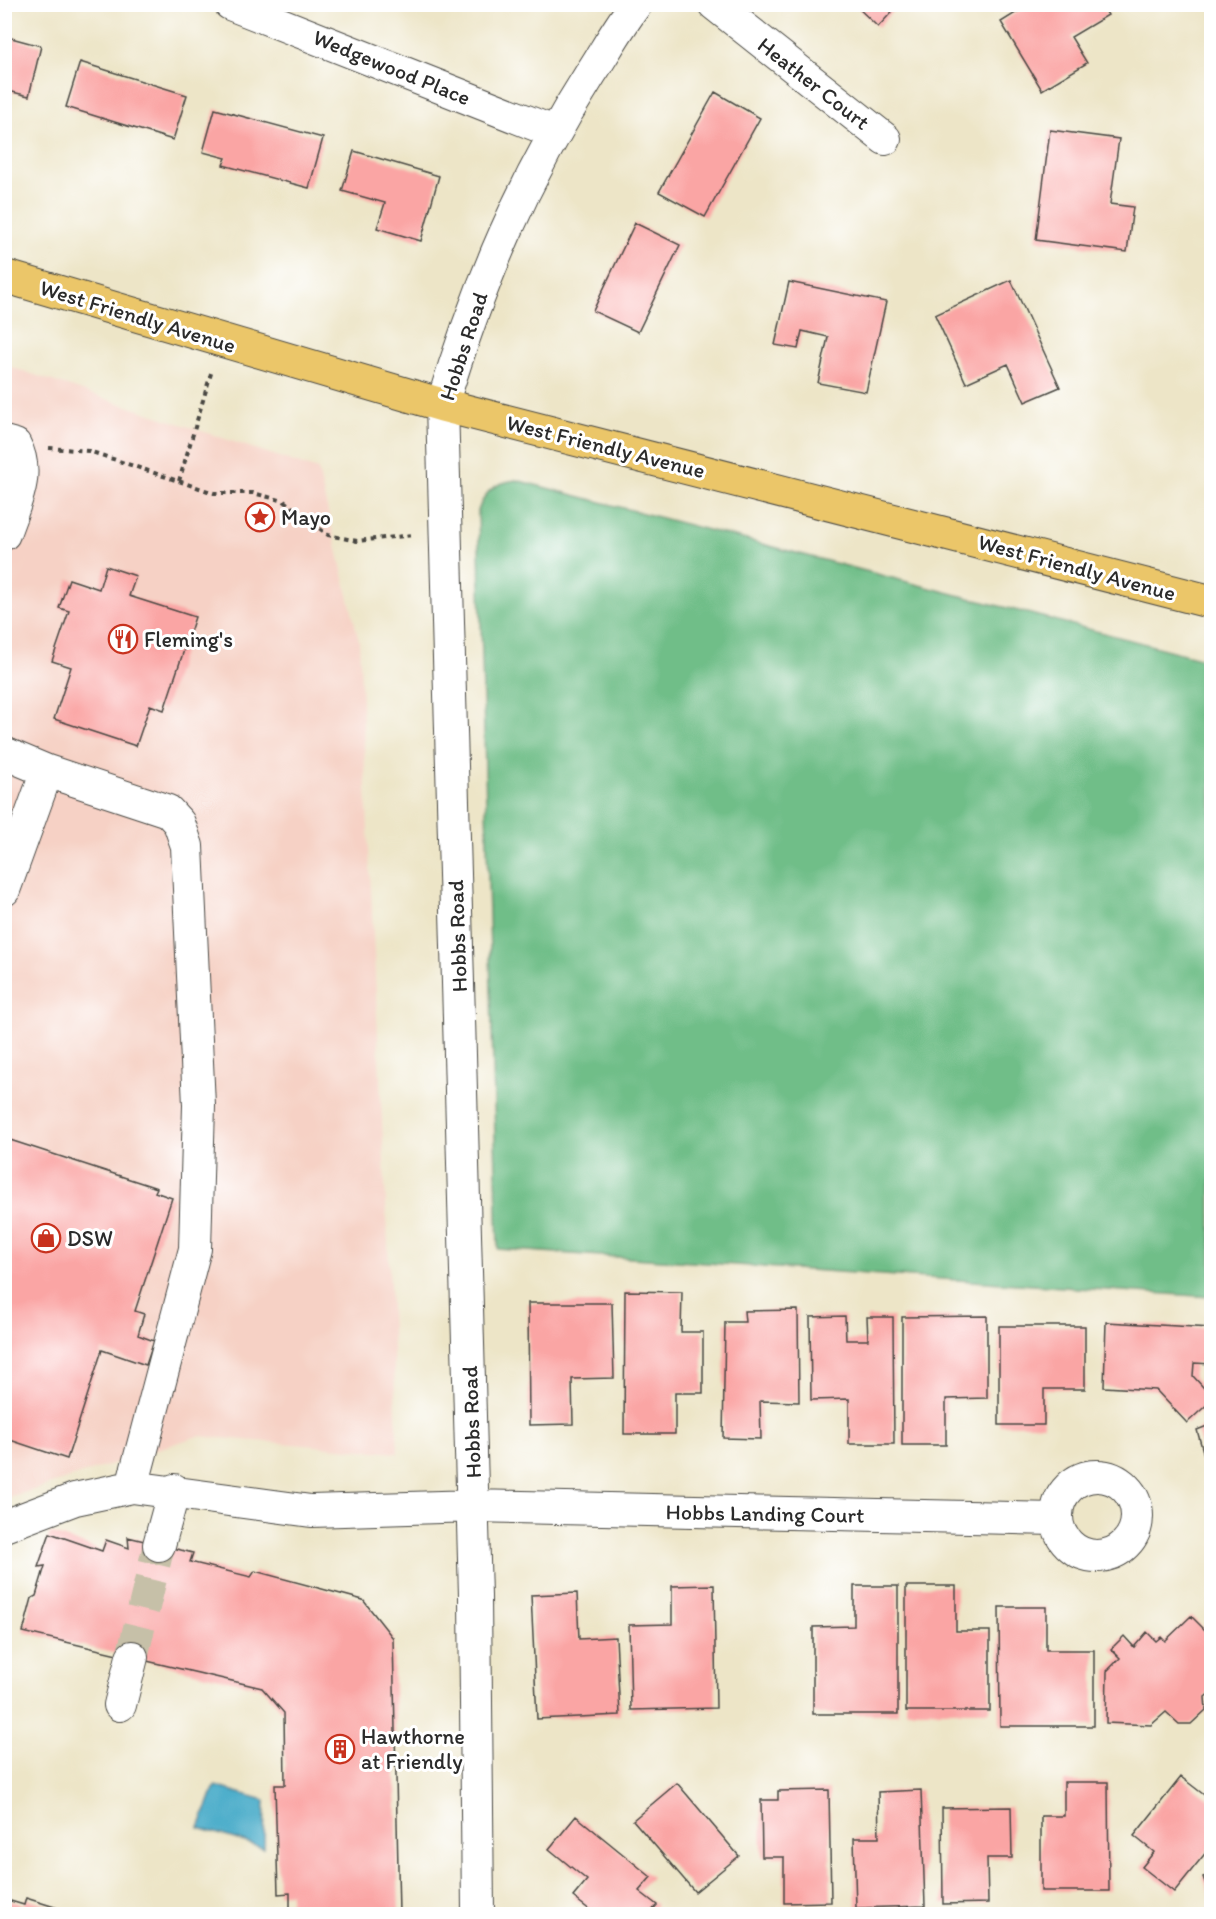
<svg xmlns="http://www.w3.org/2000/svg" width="1216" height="1919" viewBox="0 0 1216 1919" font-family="Itim,sans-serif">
<rect width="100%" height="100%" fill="#fff"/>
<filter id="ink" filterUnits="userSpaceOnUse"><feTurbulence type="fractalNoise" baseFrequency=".0167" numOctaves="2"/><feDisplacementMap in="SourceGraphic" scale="12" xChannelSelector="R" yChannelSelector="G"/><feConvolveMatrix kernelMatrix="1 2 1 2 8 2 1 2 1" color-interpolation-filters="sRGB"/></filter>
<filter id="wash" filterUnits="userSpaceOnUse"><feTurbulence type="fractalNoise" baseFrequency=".008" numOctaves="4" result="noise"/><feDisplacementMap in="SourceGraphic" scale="24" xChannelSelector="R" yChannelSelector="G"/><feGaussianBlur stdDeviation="1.35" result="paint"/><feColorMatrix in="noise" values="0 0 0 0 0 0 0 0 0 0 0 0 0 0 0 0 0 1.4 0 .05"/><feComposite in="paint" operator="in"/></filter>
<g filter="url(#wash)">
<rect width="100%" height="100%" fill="#ede5c7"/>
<path fill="#f6d1c5" d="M5,365L318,470L359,641L398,1453L198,1436L5,1499Z"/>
<path fill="#6fbe88" stroke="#4d745a" stroke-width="1.5" d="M516,480L1211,661V1297L498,1249L478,511C485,491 494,483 516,480Z"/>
<path fill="#4aacc9" stroke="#3a6c7a" stroke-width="1.5" d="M215,1786L265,1800L264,1848L199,1828Z"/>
<g id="blocks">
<path fill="#faa5a4" d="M854,4H899L878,27Z
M1030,4H1101L1108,15L1071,37L1087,63L1042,90L1001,22Z
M4,36L41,46L29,96L4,90Z
M80,62L187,95L173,140L66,107Z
M715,92L760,118L705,217L659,192Z
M215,109L323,138L309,188L223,165L226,158L203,152Z
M1050,130L1119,139L1110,204L1133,207L1127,252L1036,240Z
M354,151L439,176L421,241L377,228L385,203L342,191Z
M635,223L680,245L638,332L593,311Z
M1011,280L1060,387L1025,402L1008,364L966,383L935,315Z
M789,282L886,302L866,392L818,383L828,337L802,331L798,349L775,345Z
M106,566L136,576L129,596L195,617L164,710L150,705L136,746L54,719L71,667L52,661L69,611L59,608L69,579L99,589Z
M4,1138L157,1188L155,1192L172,1198L135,1311L144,1314L138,1335L154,1341L146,1365L102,1350L67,1459L4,1438Z
M625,1291L682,1292L681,1332H703V1393H675V1434H624Z
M528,1303H612L614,1378L572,1379L573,1424L529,1425Z
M798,1310L799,1402L760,1401L761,1439L723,1438L725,1322H745L744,1311Z
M845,1316L846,1340H868L867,1317H893L894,1444H849V1399L811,1400L810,1317Z
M987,1316V1398L946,1399V1445H902V1317Z
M1106,1322L1212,1328V1364L1194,1363L1193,1376L1212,1397V1400L1187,1423L1156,1390L1104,1387Z
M999,1326H1085V1389H1044V1425H999Z
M1212,1424V1464L1207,1466L1197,1430Z
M50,1533L102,1551L106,1540L129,1548L128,1537L193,1553L190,1562L251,1577L255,1571L363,1600L393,1638L399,1914H290V1893L278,1894L275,1785H285L284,1713L262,1688L23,1632L32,1598L36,1596L45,1566L38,1567Z
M714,1585L716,1708L631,1710L629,1625L672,1624V1586Z
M854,1586H898V1714H813V1627L854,1626Z
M906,1586H956V1631H990V1711H906Z
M577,1593L579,1639L616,1637L620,1715L537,1719L531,1595Z
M999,1607H1046V1650H1094V1726H1000Z
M1191,1616L1212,1637V1691L1205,1697L1206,1710L1191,1724H1179L1166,1712L1151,1725L1106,1723L1107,1671L1120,1658L1111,1649L1124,1636L1134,1647L1147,1632L1156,1641L1161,1637L1165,1641Z
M1181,1777L1212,1801V1845L1174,1892L1142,1867L1154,1852L1134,1836Z
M1064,1782H1108L1109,1891H1041V1816H1064Z
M677,1783L739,1856L695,1892L633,1820Z
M829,1790L831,1902L784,1903V1857H762L761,1800H778V1791Z
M921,1790L925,1906L856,1908L854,1838H879L878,1792Z
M1011,1807L1012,1858H987L988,1903L943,1904L942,1808Z
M576,1816L651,1877L639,1891L657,1905L649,1914H595L573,1897L587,1880L549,1849Z
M1212,1874V1898H1211L1203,1877Z
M26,1898L77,1914H4V1899L24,1905Z"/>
</g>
</g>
<g filter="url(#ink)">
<use href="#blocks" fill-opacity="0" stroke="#484742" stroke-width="1.5"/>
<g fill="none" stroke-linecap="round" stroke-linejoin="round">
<path stroke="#c6c0a8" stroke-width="32" stroke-dasharray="32 16" stroke-linecap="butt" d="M132,1657L159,1545"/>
<g stroke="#484742" stroke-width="34">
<path id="minor" d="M230,4L554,132
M714,4L885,139
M4,442L15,445C31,475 14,504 4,534
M4,753L47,771L4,890
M47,771L168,811L179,823L187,846L199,1105L195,1249L132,1487
M1057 1516a40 40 0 1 1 80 0a40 40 0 1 1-80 0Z
M4,1526L75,1499L132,1487L311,1511L473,1506L1057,1519
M159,1545L174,1490
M120,1705L132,1657
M478,1914L475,1596L442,405C479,284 523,180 591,73C606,50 619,26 636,4"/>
</g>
<g stroke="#484742" stroke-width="35">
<path id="major" d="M4,276L442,405L1212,602"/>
</g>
<path stroke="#484742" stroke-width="4" stroke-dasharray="4.5 4.5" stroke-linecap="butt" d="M49,448L89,451L214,493H253L284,501L328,535L357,541L413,535
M179,481L212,370"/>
<use href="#minor" stroke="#fff" stroke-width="32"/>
<use href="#major" stroke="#ebc669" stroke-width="33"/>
</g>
</g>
<defs>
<g id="sight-ring" transform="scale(1.5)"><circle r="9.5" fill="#fff" stroke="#c8321e" stroke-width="1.5"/><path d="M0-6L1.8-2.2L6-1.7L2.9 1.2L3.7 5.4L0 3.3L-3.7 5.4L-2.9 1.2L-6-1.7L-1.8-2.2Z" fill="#c8321e"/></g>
<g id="restaurant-ring" transform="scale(1.5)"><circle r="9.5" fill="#fff" stroke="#c8321e" stroke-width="1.5"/><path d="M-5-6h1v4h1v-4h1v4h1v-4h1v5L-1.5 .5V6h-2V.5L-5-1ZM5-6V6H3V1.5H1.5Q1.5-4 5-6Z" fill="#c8321e"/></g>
<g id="shop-ring" transform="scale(1.5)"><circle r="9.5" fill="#fff" stroke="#c8321e" stroke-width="1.5"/><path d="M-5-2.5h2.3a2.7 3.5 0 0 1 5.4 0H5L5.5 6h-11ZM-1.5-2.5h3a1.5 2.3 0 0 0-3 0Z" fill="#c8321e"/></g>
<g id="building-ring" transform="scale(1.5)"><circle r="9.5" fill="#fff" stroke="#c8321e" stroke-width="1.5"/><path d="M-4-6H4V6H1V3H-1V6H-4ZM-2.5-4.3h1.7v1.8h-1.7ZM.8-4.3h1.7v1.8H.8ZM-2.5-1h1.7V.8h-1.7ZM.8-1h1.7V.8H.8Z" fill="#c8321e"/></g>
</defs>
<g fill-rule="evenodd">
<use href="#sight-ring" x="260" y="517"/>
<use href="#restaurant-ring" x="123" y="639"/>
<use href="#shop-ring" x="46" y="1238"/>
<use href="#building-ring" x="340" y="1749"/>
</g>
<g text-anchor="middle" stroke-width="6" stroke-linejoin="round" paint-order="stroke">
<g font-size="22" fill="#2b2b2b" stroke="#fff">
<text transform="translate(392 67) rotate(22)" y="8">Wedgewood Place</text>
<text transform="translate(814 83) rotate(38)" y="8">Heather Court</text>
<text transform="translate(138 316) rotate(17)" y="8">West Friendly Avenue</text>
<text transform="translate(463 346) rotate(-72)" y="8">Hobbs Road</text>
<text transform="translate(606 446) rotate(14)" y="8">West Friendly Avenue</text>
<text transform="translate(1077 567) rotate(15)" y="8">West Friendly Avenue</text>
<text transform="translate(457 936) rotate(-92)" y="8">Hobbs Road</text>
<text transform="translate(471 1422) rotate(-92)" y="8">Hobbs Road</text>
<text transform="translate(765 1513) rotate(1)" y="8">Hobbs Landing Court</text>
</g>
<g font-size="22" fill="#2b2b2b" stroke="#fff" text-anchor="start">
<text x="281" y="525">Mayo</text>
<text x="144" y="647">Fleming's</text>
<text x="67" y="1246">DSW</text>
<text x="361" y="1744">Hawthorne<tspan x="361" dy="25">at Friendly</tspan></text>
</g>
</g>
<rect width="1216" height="1919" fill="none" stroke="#fff" stroke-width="24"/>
</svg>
